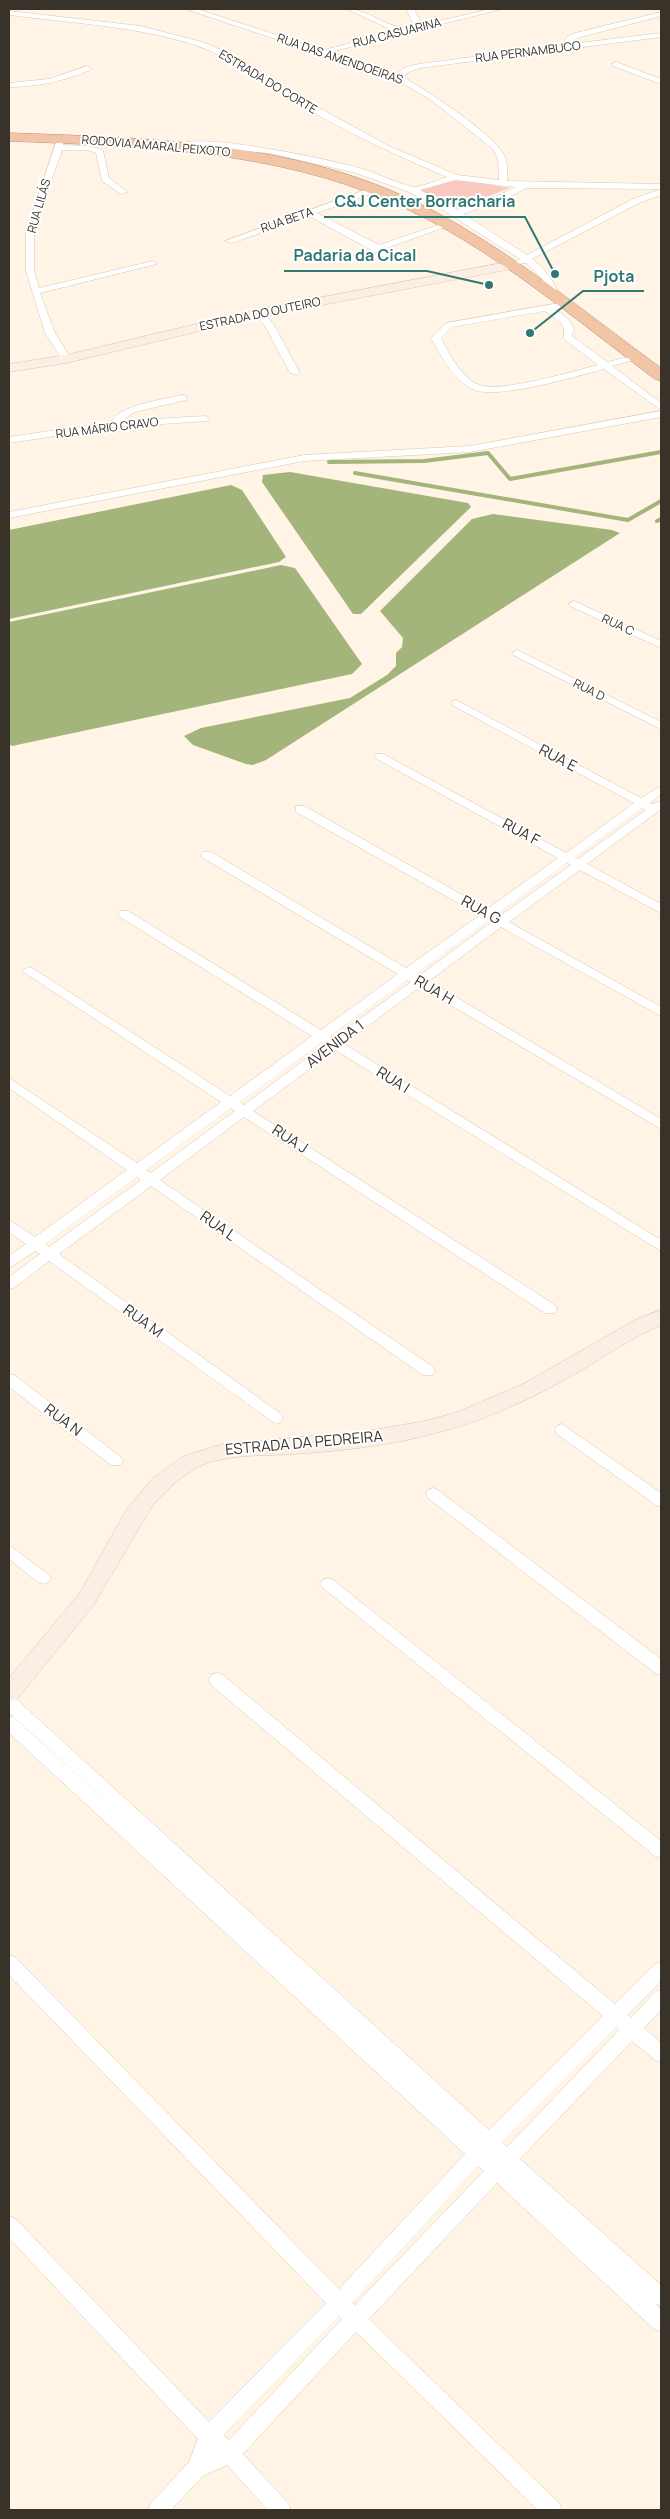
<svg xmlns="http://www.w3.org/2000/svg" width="670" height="2519" viewBox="0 0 670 2519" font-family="Manrope,sans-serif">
<rect width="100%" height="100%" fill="#fff4e5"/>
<path fill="#fbc9be" d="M448,181H469L510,188L455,209L422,193L421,189Z"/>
<path fill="#a3b57b" d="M290,472L468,503L471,507L361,614H353L262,482L263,475Z
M231,485L242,490L286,557L279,562L9,619V530Z
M493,514L612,530L620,533L266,760L253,765L246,764L193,745L184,736L201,728L350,698L387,675L396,666V653L402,647L403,638L380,611L472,519Z
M281,565L295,568L362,664L352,674L12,746L9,744V622Z"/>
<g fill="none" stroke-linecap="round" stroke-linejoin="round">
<path stroke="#a3b57b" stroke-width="4" d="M329,462L424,461L488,453L510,479L661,452
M355,473L628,520L661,501
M657,521L661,519"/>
<g stroke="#d9c8b0" stroke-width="1">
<path id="street" d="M186,9H197L323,50L396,32L347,9C371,9 391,33 415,27L406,9H414L422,25L490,9H502L330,52L397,74L403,68L419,64L563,45L567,37L575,33L661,12V16L581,37L573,40L571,44L661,33V37L420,68L409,72L403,77C426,90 496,135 505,157C508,164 507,173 507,181L661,184V189L526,188L508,198L463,214L527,255L633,199L661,189V195L639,203L532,259C545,269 554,280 559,296L551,298L542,279L526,263L517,264L516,262L520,259L432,203L409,192L356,173L269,153L180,147L179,145C198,131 337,161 363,169C373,172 407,187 414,187C425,186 437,180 447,177C398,156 350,134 304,107C268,86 236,59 195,45C135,26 72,23 9,15V11L141,26L202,42L234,55L310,103L389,146L457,175L499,180L498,159L493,149L431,100L395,79ZM455,180L515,187L502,194L457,210L420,190Z
M616,62L661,79V84L613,66L612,64Z
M87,66L91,68L90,70C64,81 37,87 9,87V83L49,79Z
M58,137H64L63,145L89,146L103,150L109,178L128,192L121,194L102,181L96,153L88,150H62L34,231V271L39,288L153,261L157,264L40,293L55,333L71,359L66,362L63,361L45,333L26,271V231Z
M373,187L376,188V192L317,213L379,245L444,223L451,225L384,249L390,255L386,258L309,216L232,243L225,241Z
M565,302L568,303V307L555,309L568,319L574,329L572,336L607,362L637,355V359L612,366L661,403V410L604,369C577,376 494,401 472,389C453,379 441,356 431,338L446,323ZM545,311L561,323L564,329V339L598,365C573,371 502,393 480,385C462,380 449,353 441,338L452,327Z
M256,311H262L274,325L300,373L298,375L290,373L265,326L254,313Z
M183,395L188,398L186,400L135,412L121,421L205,416L210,419L208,421L115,427L9,443V437L111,422C119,405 165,399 183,395Z
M661,411V417L470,452L304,461L9,518V512L304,455L470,446Z
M574,601L661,641V648L570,606L569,604Z
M517,650L661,722V729L513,655L512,653Z
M456,700L641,798L661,786V794L650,803L653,804L661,801V809L587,864L661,904V913L580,870L509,922L661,1007V1016L501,927L429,981L661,1119V1129L420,987L344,1044L661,1240V1251L335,1050L253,1111L555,1305L557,1309L555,1313H545L244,1117L160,1180L433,1367L435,1371L433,1375H423L151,1186L59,1254L281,1414L283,1418L281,1422L276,1424L49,1261L14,1288L9,1289V1277L40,1254L35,1251L9,1268V1256L26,1244L9,1232V1220L35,1237L127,1170L9,1088V1078L137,1163L221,1102L22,971L28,967L32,968L230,1096L312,1036L120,917L118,914L120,911H128L321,1030L398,974L203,858L201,855L203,852H211L406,968L480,915L296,812V806H304L487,909L558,858L375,758V754H383L566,853L634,803L452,705V701ZM642,808L646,810L578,859L575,857ZM567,863L571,865L500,916L497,914ZM489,920L492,922L419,976L416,974ZM407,980L411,982L334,1038L330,1036ZM322,1042L326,1044L244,1105L240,1102ZM231,1108L235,1111L151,1173L146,1170ZM137,1177L141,1180L49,1247L45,1244Z
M9,1374L14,1375L121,1457L123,1461L121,1465H111L9,1387Z
M562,1424L661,1493V1507L656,1505L557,1434L555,1430L557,1426Z
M433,1488L438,1490L661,1659V1675L655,1673L428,1498L426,1494L428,1490Z
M9,1545L48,1574L51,1578L48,1582L43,1584L38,1582L9,1559Z
M328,1578L333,1580L661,1841V1858L655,1856L323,1588L320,1584L323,1580Z
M217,1673L223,1675L615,2004L655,1964L661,1962V1981L628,2015L631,2018L655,1992L661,1990V2010L644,2028L661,2043V2062L655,2060L632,2041L520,2159L661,2285V2306L656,2304L661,2309V2331L654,2329L497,2183L369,2319L559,2503L562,2510H538L356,2332L243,2454L288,2503L291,2510H268L227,2465L203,2476L171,2510H148L151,2503L189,2462L198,2439L9,2238V2216L16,2219L209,2422L326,2303L9,1975V1955L15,1957L339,2289L465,2154L9,1733V1716L15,1718L134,1827L9,1713V1696L15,1698L489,2130L603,2016L211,1685L209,1680L211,1675ZM616,2027L619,2030L507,2147L502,2142ZM478,2166L484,2171L355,2305L352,2303ZM339,2316L342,2319L229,2440L223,2435Z"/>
</g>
<g stroke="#d9c8b0" stroke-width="1">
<path id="secondary" d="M512,261L516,262L518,265L516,268L259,317L66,363L9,372V364L66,355L259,309Z
M661,1310V1325C633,1337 608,1354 582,1370C538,1395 493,1418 443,1431C395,1445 343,1451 293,1454C266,1456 237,1454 210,1462C187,1470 169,1487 153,1505L93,1606L17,1699L9,1702V1678L79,1594L127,1509L152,1479L182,1457L222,1444L367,1431L425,1421L458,1412L525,1383L635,1320Z"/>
</g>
<g stroke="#b2927b" stroke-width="1">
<path id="highway" d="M9,133C151,138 300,141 428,208C512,252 586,313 661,368V381L655,379C565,312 474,232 367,192C253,149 130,146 9,141Z"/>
</g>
<use href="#street" fill="#fff" fill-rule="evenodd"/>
<use href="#secondary" fill="#fbeee5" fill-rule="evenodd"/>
<use href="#highway" fill="#f3c5a7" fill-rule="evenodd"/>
</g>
<g text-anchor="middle" stroke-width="4" stroke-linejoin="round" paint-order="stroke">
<g font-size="12" fill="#383228" stroke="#fff">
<text transform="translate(397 33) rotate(-14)" y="4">RUA CASUARINA</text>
<text transform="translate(528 52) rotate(-7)" y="4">RUA PERNAMBUCO</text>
<text transform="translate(340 59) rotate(19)" y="4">RUA DAS AMENDOEIRAS</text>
<text transform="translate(268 82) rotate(31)" y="4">ESTRADA DO CORTE</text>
<text transform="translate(156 146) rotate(5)" y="4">RODOVIA AMARAL PEIXOTO</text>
<text transform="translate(39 206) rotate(-74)" y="4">RUA LILÁS</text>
<text transform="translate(287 220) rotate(-19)" y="4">RUA BETA</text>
<text transform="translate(260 314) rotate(-12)" y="4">ESTRADA DO OUTEIRO</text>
<text transform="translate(107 428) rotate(-7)" y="4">RUA MÁRIO CRAVO</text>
<text transform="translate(618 625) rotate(25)" y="4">RUA C</text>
<text transform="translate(589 690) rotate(27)" y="4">RUA D</text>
</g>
<g font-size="15" fill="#383228" stroke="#fff">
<text transform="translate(558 758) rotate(28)" y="5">RUA E</text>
<text transform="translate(521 832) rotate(28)" y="5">RUA F</text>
<text transform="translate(481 910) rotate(29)" y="5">RUA G</text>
<text transform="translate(434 990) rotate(30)" y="5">RUA H</text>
<text transform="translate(335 1044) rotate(-37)" y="5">AVENIDA 1</text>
<text transform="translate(393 1080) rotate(32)" y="5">RUA I</text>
<text transform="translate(290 1139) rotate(33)" y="5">RUA J</text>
<text transform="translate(218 1226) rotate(35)" y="5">RUA L</text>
<text transform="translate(143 1321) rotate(36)" y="5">RUA M</text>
<text transform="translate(63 1420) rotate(37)" y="5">RUA N</text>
<text transform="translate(304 1443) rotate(-5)" y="5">ESTRADA DA PEDREIRA</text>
</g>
</g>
<path fill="none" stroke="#2f7874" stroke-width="2" d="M555 274L525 217H324M489 285L427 271H284M530 333L583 291H644"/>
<g fill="#2f7874" stroke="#fff" stroke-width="2">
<circle cx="555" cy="274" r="5"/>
<circle cx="489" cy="285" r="5"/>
<circle cx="530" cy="333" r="5"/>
</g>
<g font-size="16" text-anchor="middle" font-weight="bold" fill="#2f7874" stroke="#fff" stroke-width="4" stroke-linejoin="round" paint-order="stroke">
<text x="425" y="207">C&amp;J Center Borracharia</text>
<text x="355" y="261">Padaria da Cical</text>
<text x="614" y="282">Pjota</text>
</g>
<rect width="670" height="2519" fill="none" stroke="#383228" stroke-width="20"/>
</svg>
